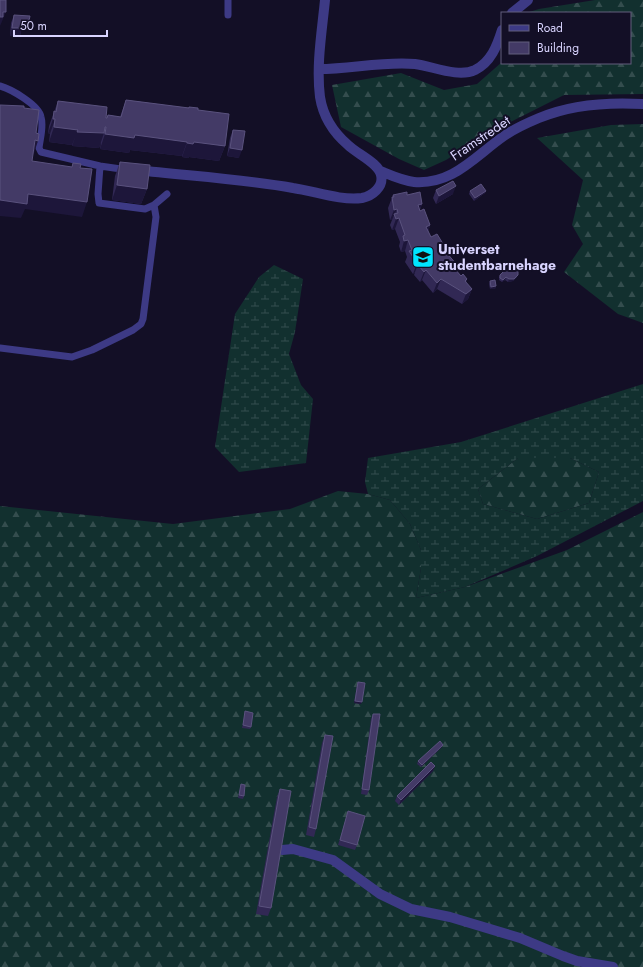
<svg xmlns="http://www.w3.org/2000/svg" width="643" height="967" viewBox="0 0 643 967" font-family="Jost,sans-serif">
<defs>
<pattern id="forest-firs" width="22" height="20" patternUnits="userSpaceOnUse"><rect width="22" height="20" fill="#12302f"/><path d="M5 1l3.5 6h-7zM16 11l3.5 6h-7z" fill="#344d4e"/></pattern>
<pattern id="wetland-marsh" width="20" height="14" patternUnits="userSpaceOnUse"><rect width="20" height="14" fill="#12302f"/><path d="M1 5h8M5 5V1M11 12h8M15 12V8" fill="none" stroke="#344d4e"/></pattern>
</defs>
<rect width="100%" height="100%" fill="#130f26"/>
<path fill="url(#forest-firs)" d="M595,0H643V94L564,95L485,135L446,160L424,170L399,159L341,127L332,85L401,73L444,90L477,84L502,62L630,63V13H526L539,9Z
M643,124V323L618,314L564,272L583,244L572,225L583,180L537,138L611,125Z
M518,458H570L599,472L589,503L537,519L483,504L478,489Z
M338,491L368,494L390,500L410,524L421,550V568L416,598L465,587L567,550L643,512V967H0V506L173,524L290,509Z"/>
<path fill="url(#wetland-marsh)" fill-rule="evenodd" d="M274,265L303,279L295,332L289,354L301,385L313,399L306,463L239,472L215,447L235,314L259,277Z
M643,384V501L537,556L465,587L416,598L421,568V550L410,524L390,500L368,494L365,482L368,458L461,442ZM518,458H570L599,472L589,503L537,519L483,504L478,489Z"/>
<g fill="none" stroke-linecap="round" stroke-linejoin="round">
<path stroke="#3d3a85" stroke-width="7" d="M228,15V0
M0,86C11,89 39,105 41,117C44,126 40,139 39,148L41,152L100,166L121,169
M100,166L98,194L99,203L145,209L154,205L167,194
M0,348L72,357L92,350L133,330L141,324L143,319L156,217L154,205"/>
<path stroke="#3d3a85" stroke-width="10" d="M512,13L528,0
M319,69C351,69 383,61 415,64C432,66 458,78 475,70C491,62 497,46 502,30
M137,170C189,176 242,179 293,188C314,191 341,201 362,198C372,196 384,187 381,175C379,163 357,154 348,145C334,133 323,116 320,97C316,65 322,31 325,0
M380,171C390,175 403,181 414,182C453,185 475,156 504,136C514,129 527,123 539,118C572,104 608,102 643,104
M282,850L293,849L333,860L380,894L411,909L450,917L520,938L563,956L577,961L613,967"/>
</g>
<path fill="#312854" d="M14,15L29,21L27,29L22,28L20,36H10L11,23Z
M126,100L188,108L189,107L198,110L225,146L219,161L189,157L188,158L182,157V156L130,150L129,153L100,149L101,142L99,148L72,146V145L49,142L50,134L48,133L49,126L58,101L107,118L108,115L120,117Z
M233,130L239,158L227,156L230,138Z
M120,162L147,189L141,204L112,200L115,176Z
M436,190L453,194L436,204L433,198Z
M470,191H486L485,193L474,201L469,194Z
M393,195H407L422,204L420,210L430,225L428,232L431,237L445,247L442,255L457,265L456,270L461,276L467,279L466,283L472,289L468,299L462,304L437,289L433,293L422,280L420,282L414,275L415,272L413,274L405,262L407,257L405,251L401,252L399,246L400,242L395,229L392,230L390,225L392,220H390L388,208Z
M504,269L517,277L513,281L508,282L505,280L502,282L499,280V277L500,275L503,273Z
M490,281L496,286L495,289H490L489,284Z
M358,682L361,704L354,703L357,685Z
M245,711L251,727L250,729L242,728Z
M373,714L369,790L367,795L361,794L371,719Z
M325,735L316,829L314,837L306,835L322,743Z
M442,747L421,767L417,764L418,761Z
M435,766L433,771L399,805L395,801L397,796Z
M241,784L244,796L243,799L238,798Z
M280,789L271,908L268,916L256,914L277,797Z
M348,811L357,845L355,850L338,845Z"/>
<path fill="#1d163a" d="M3,12H6L0,26V17Z
M23,21H29L27,29L22,28L20,36H10L12,28Z
M53,119H55L50,134L48,133Z
M54,127L78,130L72,145L49,142Z
M105,127H106L99,148L72,146L77,132Z
M105,134L135,135L187,142L182,156L130,150L129,153L100,149Z
M35,140L38,141L33,156Z
M194,142L225,146L219,161L189,157L188,158L182,157L187,143Z
M230,148L242,150L239,158L227,156Z
M117,185L147,189L141,204L112,200Z
M456,186L453,194L436,204L439,196Z
M486,191L485,193L474,201L475,198Z
M28,194L87,202L82,217L25,209L21,218L0,216V200Z
M422,204L418,215V205Z
M397,209L392,220H390L394,210Z
M399,218L395,229L392,230L396,219Z
M430,225L427,236L426,227Z
M408,240L405,251L401,252L404,241Z
M445,247L441,257L438,250Z
M419,262L415,272L413,274L417,263Z
M426,270L422,280L420,282L424,272Z
M518,275L517,277L513,281L508,282L509,279Z
M506,277L505,280L502,282L503,280Z
M441,279L437,289L433,293L437,283Z
M496,286L495,289H490L491,287Z
M472,289L468,299L462,304L466,294Z
M355,701L362,702L361,704L354,703Z
M443,745L442,747L421,767L422,765Z
M435,766L433,771L399,805L401,800Z"/>
<path fill="#433a66" stroke="#5a527e" d="M0,0H6V12H3V17H0Z
M14,15L30,16L29,21H23V28H12Z
M126,100L189,108V107L198,108V110L229,114L225,146L194,142L193,144L187,143V142L135,135L134,138L105,134L106,127H105L104,133L77,132L78,130L54,127L55,119H53L54,111L56,112L58,101L107,107L106,118H107L108,115L121,117Z
M0,105L24,106V108L39,110L36,133L39,134L38,141L35,140L32,161L72,167L73,163L81,164L80,168L92,169L87,202L28,194L27,204L0,200Z
M233,130L245,131L242,150L230,148Z
M120,162L150,165L147,189L117,185Z
M453,181L456,186L439,196L436,190Z
M481,184L486,191L475,198L470,191Z
M407,192V195L420,192L422,204L418,205L420,211L424,209L430,225L426,227L431,237L437,234L445,247L438,250L443,255L446,252L457,265L454,268L461,276L463,274L467,279L465,281L472,289L466,294L441,279L437,283L426,270L424,272L418,265L420,263L419,262L417,263L409,251L412,250L408,240L404,241L403,236L405,235L399,218L396,219L394,214L398,213L397,209L394,210L392,197H394L393,195Z
M512,264H514L518,268V275L514,279H509L506,277L503,280L500,278V275L503,272L504,269L507,265Z
M495,280L496,286L491,287L490,281Z
M358,682L365,683L362,702L355,701Z
M245,711L253,713L251,727L243,725Z
M373,714H380L369,790L362,789Z
M325,735L333,736L316,829L309,827Z
M440,741L443,745L422,765L418,761Z
M431,762L435,766L401,800L397,796Z
M241,784L245,785L244,796L239,795Z
M280,789L291,791L271,908L259,906Z
M348,811L365,816L357,845L340,840Z"/>
<defs>
<g id="school-square" transform="scale(1.15)"><rect x="-9" y="-9" width="18" height="18" rx="4" fill="#00e5ff" stroke="#130f26"/><path d="M0-5L7-2L0 1L-7-2ZM-4 1L0 2.5L4 1V4Q0 6-4 4Z" fill="#111"/></g>
</defs>
<g fill-rule="evenodd">
<use href="#school-square" x="423" y="257"/>
</g>
<g text-anchor="middle" stroke-width="4" stroke-linejoin="round" paint-order="stroke">
<g font-size="14" fill="#d9d4ff" stroke="#130f26">
<text transform="translate(480 138) rotate(-34)" y="5">Framstredet</text>
</g>
<g font-size="14" font-weight="bold" fill="#d9d4ff" stroke="#130f26" text-anchor="start">
<text x="438" y="254">Universet<tspan x="438" dy="16">studentbarnehage</tspan></text>
</g>
</g>
<rect x="501" y="12" width="130" height="52" fill="#130f26" stroke="#625e7d"/>
<rect x="509" y="25" width="20" height="6" fill="#3d3a85" stroke="#625e7d"/>
<text x="537" y="32" font-size="12" fill="#d9d4ff">Road</text>
<rect x="509" y="42" width="20" height="12" fill="#433a66" stroke="#625e7d"/>
<text x="537" y="52" font-size="12" fill="#d9d4ff">Building</text>
<path d="M14 30v6h93v-6" fill="none" stroke="#d9d4ff" stroke-width="2"/>
<text x="20" y="30" font-size="12" fill="#d9d4ff" stroke="#130f26" stroke-width="3" paint-order="stroke">50 m</text>
</svg>
